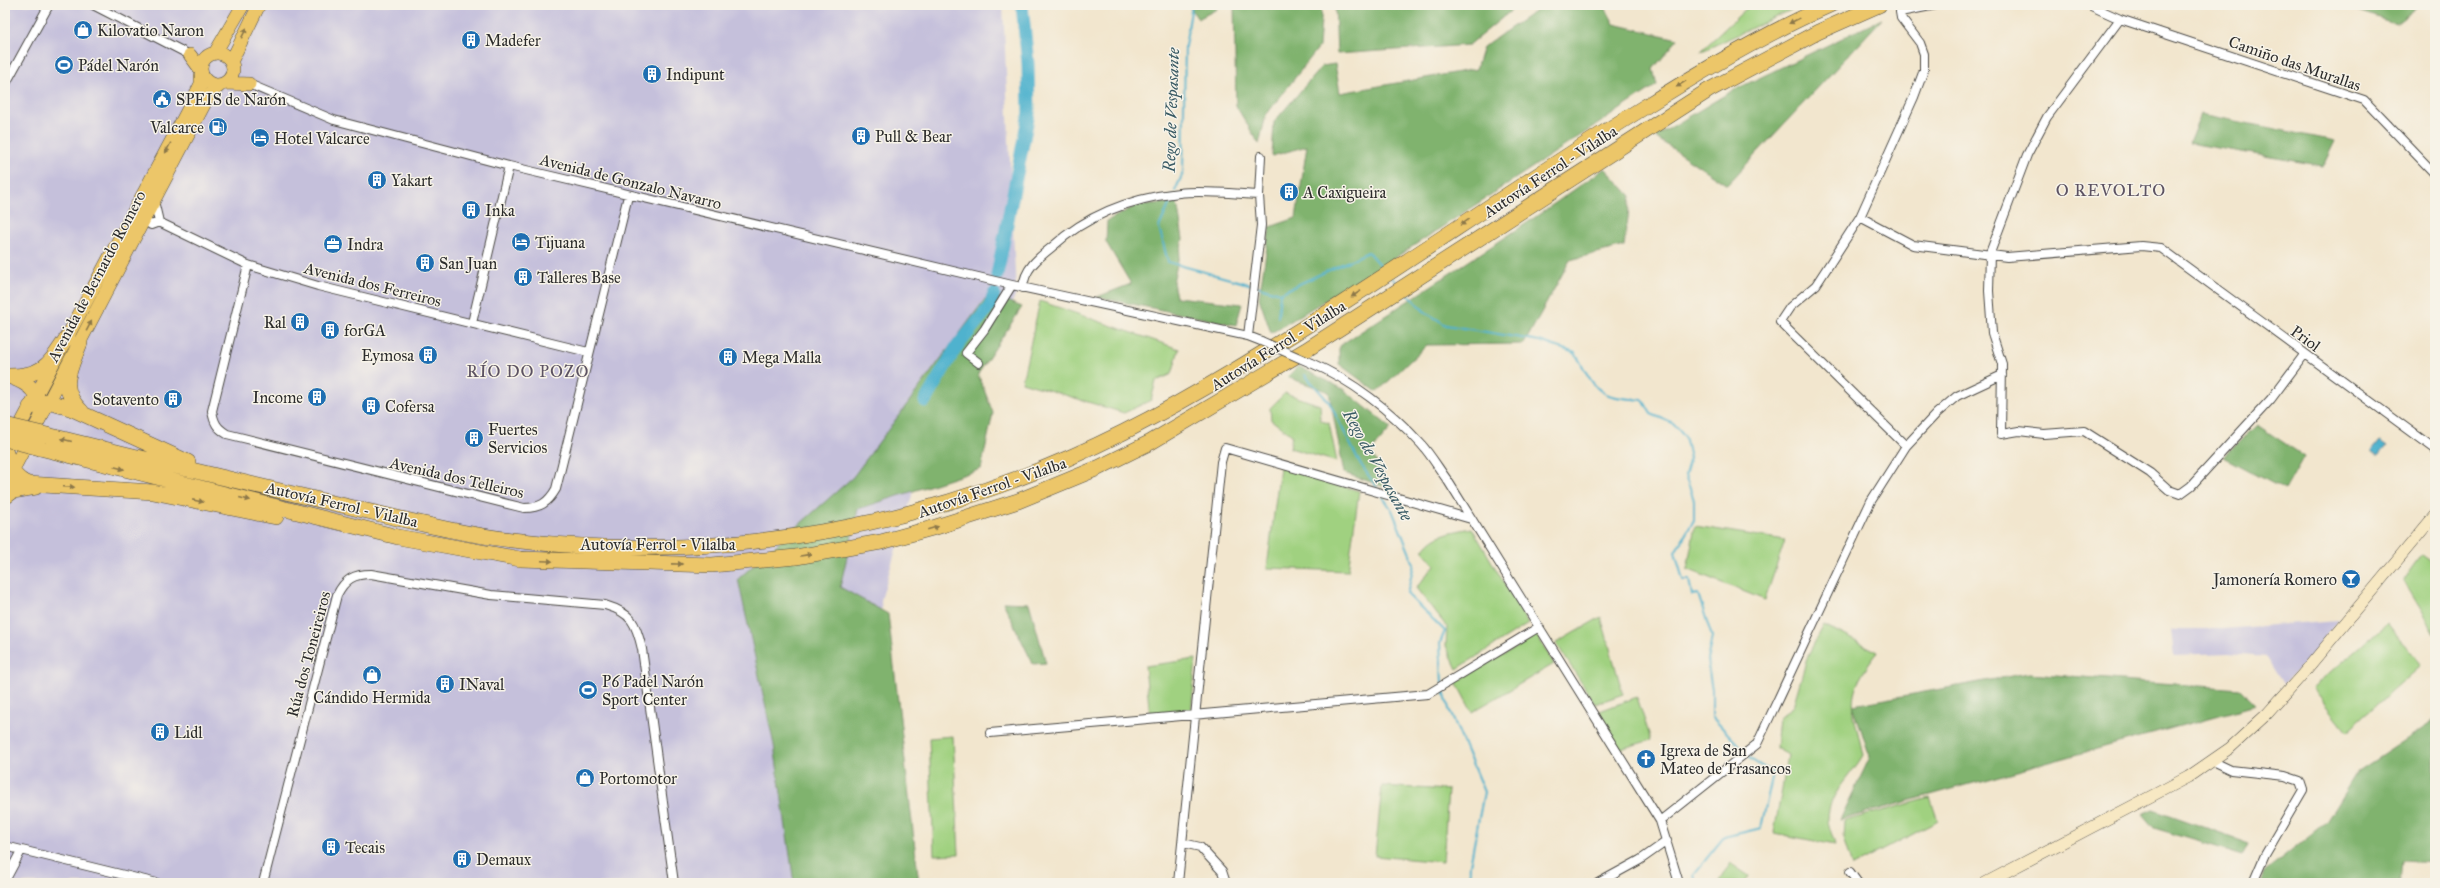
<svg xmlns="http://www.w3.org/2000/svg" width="2440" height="888" viewBox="0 0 2440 888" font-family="'IM FELL Great Primer',serif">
<rect width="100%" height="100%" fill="#f7f3e8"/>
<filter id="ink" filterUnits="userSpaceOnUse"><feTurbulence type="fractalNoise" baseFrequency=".025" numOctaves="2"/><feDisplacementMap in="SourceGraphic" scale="8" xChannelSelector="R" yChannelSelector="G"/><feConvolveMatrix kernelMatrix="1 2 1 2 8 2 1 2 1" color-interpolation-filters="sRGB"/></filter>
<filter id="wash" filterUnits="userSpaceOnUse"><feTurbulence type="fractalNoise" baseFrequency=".012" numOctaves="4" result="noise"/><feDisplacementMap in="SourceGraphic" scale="16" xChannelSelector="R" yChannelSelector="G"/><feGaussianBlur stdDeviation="0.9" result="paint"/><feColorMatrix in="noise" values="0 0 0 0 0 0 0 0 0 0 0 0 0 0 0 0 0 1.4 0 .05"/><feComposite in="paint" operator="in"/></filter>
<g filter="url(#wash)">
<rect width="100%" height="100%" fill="#f2e6ce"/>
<path fill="#c5c0db" d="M5,5H1003L1016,294L944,446L913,492L881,600L891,883H5Z
M2338,620L2309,660L2283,684L2266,657L2228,654L2174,656L2171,629H2223Z"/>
<path fill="#a0d180" stroke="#667e56" d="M1750,5H1802L1700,52Z
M1040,301L1179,349L1172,374L1156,381L1151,400L1124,413L1022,382Z
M1285,393L1320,405L1321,421L1329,423L1337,462L1290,448L1292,435L1271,420L1270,408Z
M1280,467L1359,491L1348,571L1267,568Z
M1695,526L1785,540L1765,600L1687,569Z
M1472,528L1528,624L1457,669L1446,646L1447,627L1416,588L1435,565L1423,551C1433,533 1453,532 1472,528Z
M2421,555L2435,565V633L2403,580Z
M1601,617L1623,694L1595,704L1556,643Z
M2387,623L2421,665L2347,731L2313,688Z
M1824,625L1878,652C1843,697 1852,703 1863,755C1853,774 1828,794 1828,818C1828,826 1833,837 1835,845L1774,833L1788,755L1776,748L1779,718L1793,706L1808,655Z
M1537,635L1554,664L1472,712L1456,682Z
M1196,659L1191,713L1150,717L1145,666Z
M1637,697L1651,740L1620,749L1597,712Z
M953,736L959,854L934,855L929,738Z
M1382,786L1448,790L1443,862L1375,856Z
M1930,798L1938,821L1852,866L1843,838L1844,821Z
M1730,863L1749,876L1745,883H1718Z"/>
<path fill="#80b36e" stroke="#566f4c" d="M1188,5H1217V9L1198,19Z
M1234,5H1322L1319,47L1266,115L1259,144L1236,106Z
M1335,5H1518L1469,45L1337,54Z
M1544,5H1604L1614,24L1678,39L1653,69L1657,85L1389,262L1271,333L1259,298L1270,227L1296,218L1307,146L1272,156L1274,122L1322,66L1335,64L1340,93L1476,69L1483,47Z
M2341,5H2420L2396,24Z
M1882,19L1727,185L1655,137L1730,92Z
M2201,114L2335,141L2323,166L2189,143Z
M1605,168L1631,196L1624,246L1570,260L1524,344L1427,345L1377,392L1339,364V346L1524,225Z
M1177,202L1183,239L1173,282L1176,297L1242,304L1236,325L1097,297L1131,284L1106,242L1107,221L1137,205Z
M989,294L1022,307L978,374L993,413L981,469L858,509L840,587L888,614L919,883H794L774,745L738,579L853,477Z
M1298,366L1343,389L1391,428L1371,451L1391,489L1344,473L1329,392L1287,377Z
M2257,425L2304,456L2285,490L2223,457Z
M1003,602L1029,603L1046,663L1033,664Z
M2029,673L2240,689L2256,705L1840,820L1870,757L1853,705Z
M2434,721L2435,862L2402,860L2400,883H2260L2264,872L2326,822L2357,772Z
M2153,809L2249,843L2243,855L2154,828L2142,814Z"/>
<path fill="#4fb2ce" stroke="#3d6e7c" d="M2380,441L2387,446L2379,456L2372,451Z"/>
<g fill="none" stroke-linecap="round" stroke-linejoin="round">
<path stroke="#4fb2ce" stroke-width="2" d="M1175,191L1183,173L1185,46L1192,5
M1173,196L1159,227L1168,262L1252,285
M1392,278L1398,284
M1256,286L1280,293L1278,317
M1406,292L1424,311L1446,325L1539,341L1575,353C1598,392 1595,397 1643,400L1651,414L1673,423L1685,436L1690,458L1685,475L1694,500V520L1675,552L1683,580H1689L1692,595L1698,594L1712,637L1707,660L1712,690V717L1744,751
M1280,293L1368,252L1383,269
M1305,375L1329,402L1360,463L1377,488
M1383,497L1392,510L1414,564L1407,594L1445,631L1440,643L1442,683
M1443,687L1449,709L1484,792L1470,865L1469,883
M1696,883L1694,874L1724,837L1761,828L1773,773L1750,759L1746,754"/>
<path stroke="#4fb2ce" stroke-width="13" d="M997,275L1029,113L1028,64L1022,5
M925,401L956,348L990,306L994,294"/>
</g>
</g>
<g filter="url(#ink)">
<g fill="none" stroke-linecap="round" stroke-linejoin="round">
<g stroke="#494743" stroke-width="10">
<path id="minor" d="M93,5L190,55
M2089,5L2120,19L2364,100L2435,174
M2120,19L2047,117L2027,155L1990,253L1989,291L1992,333L2002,364L2001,434L2019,431L2044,434L2084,431L2150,473L2169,490L2180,494L2191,486L2271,399L2304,355
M249,84L334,120L509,166L1012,285L1248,336L1261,341
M5,85L49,5
M1860,217L1913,245L2007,257L2141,246L2161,248L2435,449
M140,218L151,225L159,222L154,201
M159,222L248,265L318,286L588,352
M248,265L212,411C214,423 217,428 227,434L524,508C540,508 548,503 556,489L628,196
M1023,288C1024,269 1038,258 1052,247C1087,215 1132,198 1179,193C1205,190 1233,194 1259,195
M472,323L509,166
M1248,336L1261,225L1259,195L1261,156
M979,363L966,353L984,330L1012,285
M1311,363C1352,380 1391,411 1421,444C1431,455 1439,469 1448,481L1660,821L1679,883
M1906,446L1780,322L1790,307L1816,285L1860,217L1914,97L1924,70V54L1920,43L1901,18L1900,12L1936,5
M990,733L1428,694L1539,627
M2212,761L2231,770L2285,776L2300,781L2303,790L2265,855L2253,883
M1660,821L1757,744L1871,501L1906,446L1937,413L1957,396L2002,375
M1183,843L1200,847L1222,871L1226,883
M5,846L157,883
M1850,872L1858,883
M5,881L21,851
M263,883L337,595C345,579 354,574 371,574L491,595L605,605C632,613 636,623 642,649L674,883
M1178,883L1221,462L1225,448L1471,519
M1598,883L1640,860L1667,841"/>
</g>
<g stroke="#494743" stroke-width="12">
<path id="secondary" d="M1985,883L2188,777L2230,748L2267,714L2301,676L2435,515"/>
</g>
<g stroke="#494743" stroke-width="14">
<path id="trunk" d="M201 69a16 16 0 1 1 32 0a16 16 0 1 1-32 0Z
M215,53L243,5
M190,55L201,70
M231,62L259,5
M225,83L249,84
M14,437L190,106L201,84V75
M5,485L209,95L219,86"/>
</g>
<g stroke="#494743" stroke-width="16">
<path id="motorway" d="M80,343C70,370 57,388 82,412
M5,376C43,377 48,366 68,336
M11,377C31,384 38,392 42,413
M30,407L48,402L70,408L188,462
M47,435C148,460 249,484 350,507C407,520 463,535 521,541C729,564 937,526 1124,432C1199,394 1270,349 1341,304C1442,239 1541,171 1643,108C1703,70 1764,34 1830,5
M40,448L398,537L520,559L712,565L796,557L881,542L936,527L1018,501L1098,468L1151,442L1306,350L1709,90L1818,32L1879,5
M6,453C11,468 13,478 28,484L153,492L276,517
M5,497L13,491L36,487"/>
</g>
<use href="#minor" stroke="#fff" stroke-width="8"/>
<use href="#secondary" stroke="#f7e8c3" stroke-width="11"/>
<use href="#trunk" stroke="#ecc669" stroke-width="13"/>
<use href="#motorway" stroke="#ecc669" stroke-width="15"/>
<g stroke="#494743" stroke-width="10" stroke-linecap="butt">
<path id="minor-bridge" d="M1261,341L1311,363"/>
</g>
<g stroke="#494743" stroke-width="16" stroke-linecap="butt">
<path id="motorway-bridge" d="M5,425L47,435
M5,439L40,448"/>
</g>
<use href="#minor-bridge" stroke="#fff" stroke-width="8"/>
<use href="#motorway-bridge" stroke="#ecc669" stroke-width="15"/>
</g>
<defs><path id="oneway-solid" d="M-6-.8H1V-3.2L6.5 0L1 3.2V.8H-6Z"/></defs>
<g fill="#8c784a">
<use href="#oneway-solid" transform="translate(1794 21) rotate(153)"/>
<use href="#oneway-solid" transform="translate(244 33) rotate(-63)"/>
<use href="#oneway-solid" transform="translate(1681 84) rotate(148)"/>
<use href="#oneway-solid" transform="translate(168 148) rotate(118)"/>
<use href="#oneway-solid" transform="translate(1465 222) rotate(146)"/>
<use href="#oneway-solid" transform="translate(1356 294) rotate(147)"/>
<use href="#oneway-solid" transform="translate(89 326) rotate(-62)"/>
<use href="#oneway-solid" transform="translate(66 440) rotate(-166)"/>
<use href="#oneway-solid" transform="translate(119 468) rotate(14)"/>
<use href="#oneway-solid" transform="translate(69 487) rotate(2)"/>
<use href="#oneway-solid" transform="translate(245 499) rotate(14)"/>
<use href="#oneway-solid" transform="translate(198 501) rotate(11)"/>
<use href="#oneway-solid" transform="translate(933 528) rotate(-16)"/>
<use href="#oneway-solid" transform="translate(806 555) rotate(-9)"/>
<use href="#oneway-solid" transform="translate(547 561) rotate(3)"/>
<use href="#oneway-solid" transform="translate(677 564) rotate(1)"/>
</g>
</g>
<defs>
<g id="shop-disc" transform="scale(1)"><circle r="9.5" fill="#1f6fb2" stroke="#f7f3e8"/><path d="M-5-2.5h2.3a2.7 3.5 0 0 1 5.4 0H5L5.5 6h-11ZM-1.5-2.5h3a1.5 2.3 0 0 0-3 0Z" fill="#fff"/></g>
<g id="building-disc" transform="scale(1)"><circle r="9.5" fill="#1f6fb2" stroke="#f7f3e8"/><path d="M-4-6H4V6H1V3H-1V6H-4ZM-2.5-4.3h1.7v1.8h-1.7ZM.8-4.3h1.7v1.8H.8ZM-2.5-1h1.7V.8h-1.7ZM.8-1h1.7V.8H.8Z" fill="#fff"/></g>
<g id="stadium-disc" transform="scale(1)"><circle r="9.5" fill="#1f6fb2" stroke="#f7f3e8"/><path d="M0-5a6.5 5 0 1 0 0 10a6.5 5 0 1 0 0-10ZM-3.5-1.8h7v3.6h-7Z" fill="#fff"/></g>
<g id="civic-disc" transform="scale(1)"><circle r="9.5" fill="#1f6fb2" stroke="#f7f3e8"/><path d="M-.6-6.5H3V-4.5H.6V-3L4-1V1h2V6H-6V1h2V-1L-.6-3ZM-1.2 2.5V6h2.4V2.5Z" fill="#fff"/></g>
<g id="fuel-disc" transform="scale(1)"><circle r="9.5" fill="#1f6fb2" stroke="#f7f3e8"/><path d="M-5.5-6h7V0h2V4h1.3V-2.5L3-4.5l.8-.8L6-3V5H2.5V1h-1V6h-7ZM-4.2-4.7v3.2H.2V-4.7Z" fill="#fff"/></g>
<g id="hotel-disc" transform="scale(1)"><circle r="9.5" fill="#1f6fb2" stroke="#f7f3e8"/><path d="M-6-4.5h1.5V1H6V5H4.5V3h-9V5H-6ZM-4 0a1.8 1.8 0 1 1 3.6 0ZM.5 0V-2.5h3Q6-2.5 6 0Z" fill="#fff"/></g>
<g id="office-disc" transform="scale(1)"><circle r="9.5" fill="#1f6fb2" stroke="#f7f3e8"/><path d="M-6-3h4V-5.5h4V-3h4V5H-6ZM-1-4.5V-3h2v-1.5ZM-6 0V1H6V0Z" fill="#fff"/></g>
<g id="bar-disc" transform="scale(1)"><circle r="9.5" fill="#1f6fb2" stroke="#f7f3e8"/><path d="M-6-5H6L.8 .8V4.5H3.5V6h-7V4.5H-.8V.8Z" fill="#fff"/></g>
<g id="church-disc" transform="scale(1)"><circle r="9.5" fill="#1f6fb2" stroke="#f7f3e8"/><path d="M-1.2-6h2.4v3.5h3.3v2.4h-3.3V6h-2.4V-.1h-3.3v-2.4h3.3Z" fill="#fff"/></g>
</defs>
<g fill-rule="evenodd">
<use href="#shop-disc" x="83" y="30"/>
<use href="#building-disc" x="471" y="40"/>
<use href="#stadium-disc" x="64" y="65"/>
<use href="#building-disc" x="652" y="74"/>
<use href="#civic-disc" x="162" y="99"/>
<use href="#fuel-disc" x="218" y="127"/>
<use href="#building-disc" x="861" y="136"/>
<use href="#hotel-disc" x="260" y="138"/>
<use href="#building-disc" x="377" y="180"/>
<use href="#building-disc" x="1289" y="192"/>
<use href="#building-disc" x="471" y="210"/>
<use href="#hotel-disc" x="521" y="242"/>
<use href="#office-disc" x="333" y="244"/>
<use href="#building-disc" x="425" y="263"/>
<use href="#building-disc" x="523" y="277"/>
<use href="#building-disc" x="300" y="322"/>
<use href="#building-disc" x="330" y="330"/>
<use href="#building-disc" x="428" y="355"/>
<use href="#building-disc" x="728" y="357"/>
<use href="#building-disc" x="317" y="397"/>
<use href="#building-disc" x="173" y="399"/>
<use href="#building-disc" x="371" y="406"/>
<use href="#building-disc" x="474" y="438"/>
<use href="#bar-disc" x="2351" y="579"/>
<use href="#shop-disc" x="372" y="675"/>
<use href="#building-disc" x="445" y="684"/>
<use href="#stadium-disc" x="588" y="690"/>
<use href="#building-disc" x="160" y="732"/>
<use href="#church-disc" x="1646" y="759"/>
<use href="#shop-disc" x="585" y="778"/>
<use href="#building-disc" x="331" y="847"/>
<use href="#building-disc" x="462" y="859"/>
</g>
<g text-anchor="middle" stroke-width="3" stroke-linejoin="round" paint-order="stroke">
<g font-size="16" fill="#2b2b2b" stroke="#f7f3e8" text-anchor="start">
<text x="97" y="36">Kilovatio Naron</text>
<text x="485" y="46">Madefer</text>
<text x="78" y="71">Pádel Narón</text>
<text x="666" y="80">Indipunt</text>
<text x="176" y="105">SPEIS de Narón</text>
<text x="204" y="133" text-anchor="end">Valcarce</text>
<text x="875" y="142">Pull &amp; Bear</text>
<text x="274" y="144">Hotel Valcarce</text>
<text x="391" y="186">Yakart</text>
<text x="1303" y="198">A Caxigueira</text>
<text x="485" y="216">Inka</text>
<text x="535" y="248">Tijuana</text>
<text x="347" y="250">Indra</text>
<text x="439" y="269">San Juan</text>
<text x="537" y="283">Talleres Base</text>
<text x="286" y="328" text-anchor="end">Ral</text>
<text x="344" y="336">forGA</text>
<text x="414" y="361" text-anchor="end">Eymosa</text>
<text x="742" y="363">Mega Malla</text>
<text x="303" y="403" text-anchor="end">Income</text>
<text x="159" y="405" text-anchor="end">Sotavento</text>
<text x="385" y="412">Cofersa</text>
<text x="488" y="435">Fuertes<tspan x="488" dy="18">Servicios</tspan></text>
<text x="2337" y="585" text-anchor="end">Jamonería Romero</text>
<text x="602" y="687">P6 Padel Narón<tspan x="602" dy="18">Sport Center</tspan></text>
<text x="459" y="690">INaval</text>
<text x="372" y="703" text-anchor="middle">Cándido Hermida</text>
<text x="174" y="738">Lidl</text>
<text x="1660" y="756">Igrexa de San<tspan x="1660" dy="18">Mateo de Trasancos</tspan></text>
<text x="599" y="784">Portomotor</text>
<text x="345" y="853">Tecais</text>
<text x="476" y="865">Demaux</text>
</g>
<g font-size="16" fill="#2b2b2b" stroke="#f7f3e8">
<text transform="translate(2295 63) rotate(19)" y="6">Camiño das Murallas</text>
<text transform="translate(1550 171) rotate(-33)" y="6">Autovía Ferrol - Vilalba</text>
<text transform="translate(631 181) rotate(14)" y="6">Avenida de Gonzalo Navarro</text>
<text transform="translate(96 276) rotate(-62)" y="6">Avenida de Bernardo Romero</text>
<text transform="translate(373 284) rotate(14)" y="6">Avenida dos Ferreiros</text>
<text transform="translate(2306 338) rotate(36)" y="6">Priol</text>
<text transform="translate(1278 345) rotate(-32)" y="6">Autovía Ferrol - Vilalba</text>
<text transform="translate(457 477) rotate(13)" y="6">Avenida dos Telleiros</text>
<text transform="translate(992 487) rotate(-19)" y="6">Autovía Ferrol - Vilalba</text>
<text transform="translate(342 504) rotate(13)" y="6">Autovía Ferrol - Vilalba</text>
<text x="658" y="550">Autovía Ferrol - Vilalba</text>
<text transform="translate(308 654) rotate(-75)" y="6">Rúa dos Toneireiros</text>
</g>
<g font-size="17" font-style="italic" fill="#385a64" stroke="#f7f3e8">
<text transform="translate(1171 110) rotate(-88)" y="6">Rego de Vespasante</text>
<text transform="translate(1378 465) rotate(61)" y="6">Rego de Vespasante</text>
</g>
<g font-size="17" letter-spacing="1" fill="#5c5262" stroke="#f7f3e8">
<text x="2111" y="196">O REVOLTO</text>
<text x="528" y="377">RÍO DO POZO</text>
</g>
</g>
<rect width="2440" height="888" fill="none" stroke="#f7f3e8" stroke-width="20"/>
</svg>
